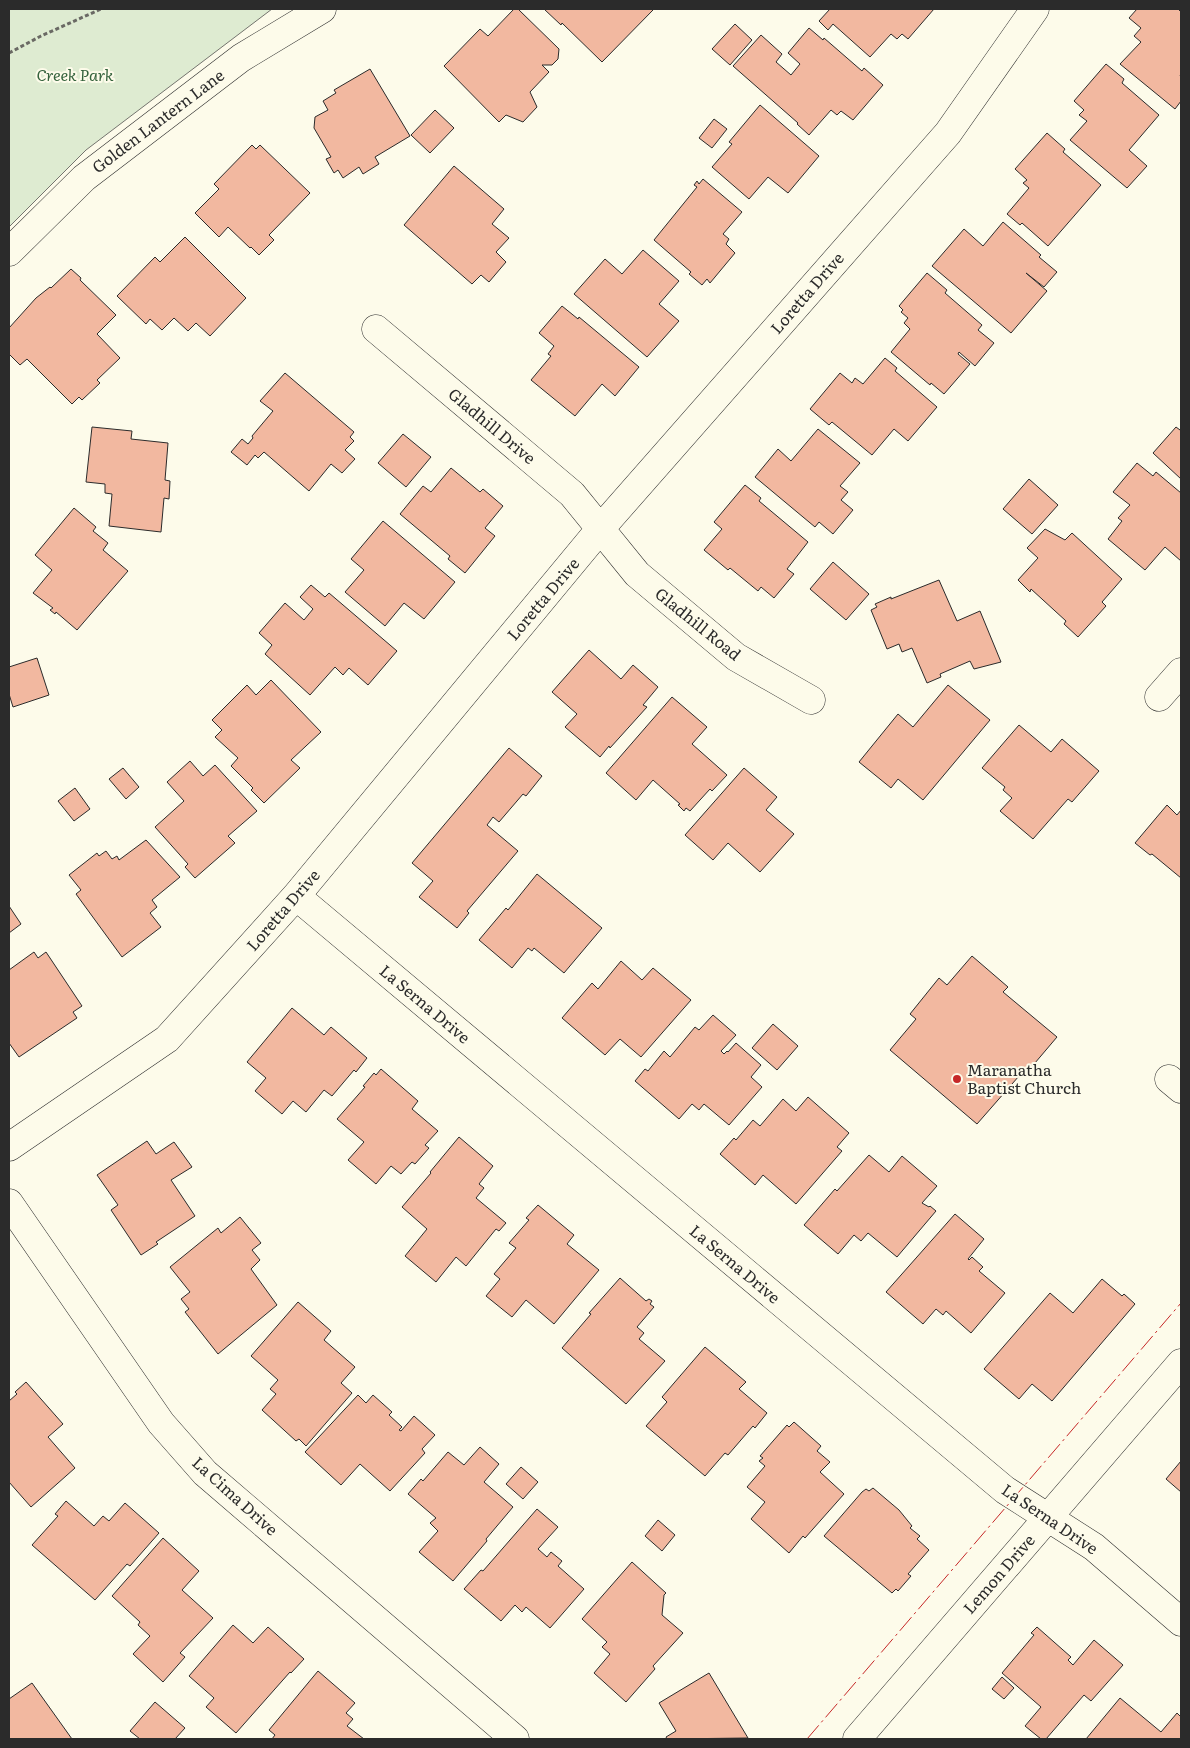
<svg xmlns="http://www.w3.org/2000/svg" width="1190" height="1748" viewBox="0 0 1190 1748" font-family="Literata,serif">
<rect width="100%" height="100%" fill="#fdfbea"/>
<path fill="#deebd1" stroke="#74746e" d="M9,9H272L86,150L9,227Z"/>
<path fill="#f2b8a0" stroke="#2b2b2b" d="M514,9H518L559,49L558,59L552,65H542L549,72L530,92L537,107L523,122L506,115L499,122L444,66L480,29L488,36Z
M544,9H652L653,10L602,62L562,23L561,25Z
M830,9H934L908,39L902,34L897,39L891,34L870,57L833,24L828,30L819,21Z
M1137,9H1178L1181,12V74L1180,76L1181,77V101L1175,109L1120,64L1141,42L1134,36L1141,28L1129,18Z
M735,24L752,40L730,65L712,49Z
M809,28L823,40L824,38L862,71L864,68L883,85L853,120L841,111L837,115L831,110L809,135L797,124L798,123L733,66L761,35L782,54L776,62L791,75L800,64L788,53Z
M1106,64L1124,79L1122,83L1159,115L1129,150L1147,166L1127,188L1070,140L1087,121L1079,115L1084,110L1074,101Z
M370,69L410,136L375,157L379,164L363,174L359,167L343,178L338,170L334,173L326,159L331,157L314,128L315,117L328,110L323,101L336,93L334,90Z
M760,105L819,156L788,193L768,177L749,199L712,167L732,144L729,142Z
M435,110L454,128L430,153L411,135Z
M714,119L727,129L712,148L699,138Z
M1047,133L1065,149L1063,152L1101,185L1048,246L1022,223L1020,225L1007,214L1029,188L1023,183L1027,180L1015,169Z
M252,145L256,149L260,145L310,193L269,235L274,240L259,255L251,247L250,248L228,227L219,237L195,213L219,189L214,184Z
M454,166L504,209L492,224L509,238L496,252L506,262L489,282L481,275L472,284L404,225Z
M703,179L742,212L723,234L729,239L726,244L735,253L710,283L707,279L702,285L689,274L691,272L654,240L697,187L694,185L697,181L699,184Z
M1003,222L1041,255L1039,257L1057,272L1044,287L1026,273L1047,291L1011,333L932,266L964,229L983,246Z
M185,237L246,298L210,336L196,323L188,331L174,318L162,330L150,319L146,324L117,296L155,257L160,262Z
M643,250L679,281L659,304L679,321L647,357L574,294L605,259L622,274Z
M71,269L81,278L80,280L116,315L97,334L120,358L97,380L100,383L82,400L79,397L72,404L27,359L20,365L9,354V328L36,298L50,287L51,288Z
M927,273L947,290L945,293L982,325L978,330L994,343L975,366L959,352L958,354L970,364L944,394L931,383L930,385L891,352L910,329L904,323L908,318L901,312L903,310L899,306Z
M562,306L578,319L579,317L639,367L615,396L602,384L575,416L531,380L551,356L548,354L554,346L539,333Z
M885,358L897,368L895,371L937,407L908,441L894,429L872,455L832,422L829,425L810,409L840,373L852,383L855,378L863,384Z
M285,373L354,432L350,437L354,441L345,450L355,459L342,473L331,464L309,491L264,452L258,458L255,455L247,465L231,452L242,439L248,444L253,438L252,436L273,411L260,401Z
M92,427L132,431L131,439L168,443L165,480L170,481L169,499L164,498L161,532L109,526L112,494L105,493V484L86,482Z
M1176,427L1180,430L1181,428V479L1153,453Z
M818,429L860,463L840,486L848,492L841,500L853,510L833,534L819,522L815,527L755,477L778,449L791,461Z
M403,434L431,457L406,487L378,463Z
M1137,463L1153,476L1156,472L1181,493V561L1165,547L1145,570L1108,539L1122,521L1118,518L1130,505L1113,492Z
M451,468L480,492L483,489L503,506L485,528L495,536L465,573L448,559L450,556L400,514L423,486L431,492Z
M1029,479L1058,505L1032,534L1003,509Z
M745,485L761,498L759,501L808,542L787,569L794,574L774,598L761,587L758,591L730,568L728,570L704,550L722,529L714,522Z
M74,508L96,527L93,531L108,543L103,550L128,571L77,630L56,612L55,614L50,610L53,608L33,593L52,570L35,555Z
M383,521L455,582L424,619L404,603L385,626L345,592L364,570L351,559Z
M1045,529L1065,540L1072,533L1122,579L1102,602L1106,606L1078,637L1064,624L1066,621L1031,589L1030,592L1018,580L1038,558L1027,548Z
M833,562L869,594L846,620L810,589Z
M939,580L957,621L980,611L1001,662L974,669L970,661L940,674L941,677L927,683L912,648L902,652L899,644L887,649L871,610L877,607L875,604L891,597V599Z
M311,585L325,597L329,593L397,651L368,685L349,668L343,675L335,667L310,695L265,654L272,645L259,633L285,603L304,620L313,609L300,597Z
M589,650L621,679L633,665L658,687L643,705L647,707L610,748L609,746L600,757L565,727L577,714L552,692Z
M37,658L49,695L13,707L9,694V667Z
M271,680L321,732L291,760L300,768L264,803L251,790L253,788L231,766L238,758L215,737L222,730L212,720L247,685L256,695Z
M948,685L990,720L923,800L898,779L891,788L859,762L898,714L913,727Z
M672,697L707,727L692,744L727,775L712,791L710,789L690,811L686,808L684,811L678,805L680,804L653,780L636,800L606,773Z
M1019,725L1051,752L1062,739L1099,771L1072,802L1068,799L1033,839L1000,811L1012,798L1003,790L1005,787L982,768Z
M509,748L542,776L526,796L523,794L499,822L493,817L487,825L518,851L467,911L469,913L457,928L419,897L433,881L412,863Z
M190,761L203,776L215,765L257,811L228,836L235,843L195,878L185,867L188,864L155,827L184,801L167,782Z
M123,768L139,787L126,799L109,779Z
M744,768L777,797L766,810L794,834L760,872L728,843L713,860L685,835Z
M75,788L90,809L74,821L58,801Z
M1167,805L1177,815L1181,810V878L1152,854L1150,855L1135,843Z
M146,840L180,877L152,900L157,907L150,913L161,927L122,957L76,894L81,890L69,875L97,853L99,856L106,851L112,859L117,856L119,860Z
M537,874L602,928L564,973L534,948L532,951L528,948L512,968L479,940L506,908L508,910Z
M9,906L21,924L9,933Z
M34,952L38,958L46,952L82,1006L73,1012L77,1018L19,1057L9,1043V970Z
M972,956L1008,987L1003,992L1057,1037L1029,1070L1026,1068L977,1124L890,1050L916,1019L910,1014L939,978L947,985Z
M621,961L642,980L653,968L691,1000L641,1057L620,1039L605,1055L562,1018L592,983L598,989Z
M292,1008L324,1035L331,1027L367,1058L356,1072L354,1070L332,1096L324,1090L306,1112L293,1101L282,1114L255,1091L266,1078L247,1062Z
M713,1015L736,1035L721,1051L724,1054L727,1051L728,1052L736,1043L761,1065L751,1077L762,1087L729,1125L704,1104L699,1110L692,1104L679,1119L635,1081L645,1069L648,1071L664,1051L670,1057L695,1027L699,1030Z
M773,1024L798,1046L777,1070L752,1048Z
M381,1069L418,1101L412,1109L438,1131L425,1145L429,1148L415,1164L412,1162L401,1174L391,1166L376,1184L348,1160L364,1142L337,1119L365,1087L363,1086L374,1073L376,1075Z
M808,1097L849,1133L837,1147L842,1151L796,1204L763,1175L755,1185L720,1154L734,1138L736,1140L753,1120L760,1126L783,1099L796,1111Z
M459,1137L493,1166L479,1184L484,1188L476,1198L506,1223L499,1231L496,1229L466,1266L456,1257L436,1282L405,1256L427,1229L402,1207L431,1173L430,1172Z
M147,1141L156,1154L174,1142L192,1167L171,1180L195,1216L156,1242L158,1244L141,1255L111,1210L118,1205L97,1175Z
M869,1155L889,1172L902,1156L937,1186L922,1203L929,1207L930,1206L936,1211L897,1257L868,1233L861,1241L854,1235L838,1254L804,1225L835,1189L837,1191Z
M538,1205L574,1235L567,1244L599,1270L554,1324L526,1300L512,1317L486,1296L500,1279L494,1274L516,1248L509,1243L529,1220L526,1218Z
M955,1214L984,1239L968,1259L969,1260L972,1257L983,1267L979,1271L1005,1293L971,1333L946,1311L943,1315L936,1309L923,1324L886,1292Z
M240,1217L261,1243L252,1250L260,1260L251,1269L277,1305L218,1354L185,1312L189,1309L181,1299L190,1292L170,1267L218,1228L221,1233Z
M620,1278L646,1301L649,1299L652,1301L650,1304L654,1307L637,1327L644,1333L639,1339L665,1361L626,1404L562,1348L591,1314L589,1313Z
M1102,1279L1122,1296L1124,1294L1135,1304L1052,1401L1032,1384L1019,1399L984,1369L1050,1293L1073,1313Z
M298,1302L331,1331L324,1340L355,1367L341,1383L352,1393L306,1446L299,1439L296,1441L262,1410L276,1394L270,1389L278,1380L251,1356Z
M705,1347L746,1382L739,1389L767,1413L755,1428L753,1426L728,1455L725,1453L705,1476L646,1426L667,1402L662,1397Z
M26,1382L63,1424L48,1437L75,1468L31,1507L9,1482V1401L17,1394L15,1392Z
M358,1395L366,1403L373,1395L392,1412L389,1415L402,1427L399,1430L401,1431L414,1416L435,1435L422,1449L425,1453L390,1491L360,1464L341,1485L305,1452Z
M794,1422L821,1446L817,1451L830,1462L820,1472L844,1494L805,1538L803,1536L789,1553L751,1519L765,1502L747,1487L765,1466L759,1461L763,1458L760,1456L787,1425L789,1427Z
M480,1447L499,1464L484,1482L513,1507L486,1539L487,1541L453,1581L419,1552L438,1531L430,1523L436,1518L408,1494L421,1479L423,1481L448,1452L464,1465Z
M1181,1461V1492L1166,1479Z
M521,1467L538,1482L523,1499L506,1484Z
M873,1488L899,1510L912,1526L910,1528L920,1536L917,1539L929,1550L908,1574L911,1576L898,1591L896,1589L892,1593L824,1536L862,1492L866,1489L869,1491Z
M66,1501L94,1526L103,1516L109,1521L125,1503L159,1533L130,1566L127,1564L95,1600L32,1545L58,1516L55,1514Z
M537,1509L558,1527L538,1549L547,1557L551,1552L562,1561L558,1566L584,1589L550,1628L526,1607L522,1612L515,1605L501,1621L464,1589L481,1570L483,1571Z
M658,1520L675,1535L662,1551L645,1536Z
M163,1538L199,1571L182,1590L213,1618L180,1653L185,1657L163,1682L133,1654L150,1636L138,1625L140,1622L112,1596Z
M632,1562L666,1593L664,1595L662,1615L683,1633L653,1666L655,1669L626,1702L594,1673L610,1654L602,1647L607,1642L582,1619Z
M233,1625L253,1643L268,1627L304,1659L291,1673L290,1672L236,1733L206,1707L214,1698L189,1676Z
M1037,1627L1071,1657L1068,1660L1073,1665L1094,1640L1123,1665L1091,1701L1084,1695L1046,1739H1041L1025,1726L1041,1707L1002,1673L1034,1635L1031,1633Z
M318,1671L355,1703L346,1713L353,1719L347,1726L364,1739H272L275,1735L269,1730Z
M709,1673L748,1738L667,1739L666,1737L676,1731L659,1703Z
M1002,1677L1014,1688L1004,1699L992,1689Z
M32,1683L72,1739H9V1699Z
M1120,1698L1161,1732L1177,1713L1181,1717V1739H1086Z
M155,1702L185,1728L175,1739H140L130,1731Z"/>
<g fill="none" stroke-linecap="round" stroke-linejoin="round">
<g stroke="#2b2b2b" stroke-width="29">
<path id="minor" d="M9,252L84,178L241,58L322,9
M376,329L572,494L637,574L736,657L811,700
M1159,697L1181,672
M296,896L1005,1490L1094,1547L1181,1622
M1169,1079L1181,1089
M9,1147L167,1039L296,896L601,528L948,133L1035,9
M9,1203L161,1423L205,1473L515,1739
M857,1739L1181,1363"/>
</g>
<path stroke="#6a6964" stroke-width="3" stroke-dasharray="4 2.5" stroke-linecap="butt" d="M9,53L41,36L101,9"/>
<use href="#minor" stroke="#fdfbea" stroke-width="28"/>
<path stroke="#c62828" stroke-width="1" stroke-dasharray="18 4 2.5 4" stroke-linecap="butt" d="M807,1739L1181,1303"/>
</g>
<circle fill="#c62828" stroke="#fdfbea" stroke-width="2" cx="957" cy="1079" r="5"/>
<g text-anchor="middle" stroke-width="4" stroke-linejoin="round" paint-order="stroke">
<g font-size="16" font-style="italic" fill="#34623c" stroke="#fdfbea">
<text x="75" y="81">Creek Park</text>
</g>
<g font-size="16" fill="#2b2b2b" stroke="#fdfbea">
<text transform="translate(158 121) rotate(-37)" y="6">Golden Lantern Lane</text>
<text transform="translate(807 293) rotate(-49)" y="6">Loretta Drive</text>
<text transform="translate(492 426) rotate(40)" y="6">Gladhill Drive</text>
<text transform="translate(543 599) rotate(-50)" y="6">Loretta Drive</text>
<text transform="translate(698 624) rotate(39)" y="6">Gladhill Road</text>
<text transform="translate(283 910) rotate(-49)" y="6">Loretta Drive</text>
<text transform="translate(425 1004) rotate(40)" y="6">La Serna Drive</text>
<text transform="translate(735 1264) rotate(40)" y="6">La Serna Drive</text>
<text transform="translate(235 1496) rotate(42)" y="6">La Cima Drive</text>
<text transform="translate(1050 1519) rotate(34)" y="6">La Serna Drive</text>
<text transform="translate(999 1574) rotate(-49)" y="6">Lemon Drive</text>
</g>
<g font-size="16" fill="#2b2b2b" stroke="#fdfbea" text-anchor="start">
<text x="967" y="1076">Maranatha<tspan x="967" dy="18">Baptist Church</tspan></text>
</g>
</g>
<rect width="1190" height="1748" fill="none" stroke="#2b2b2b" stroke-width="20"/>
</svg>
